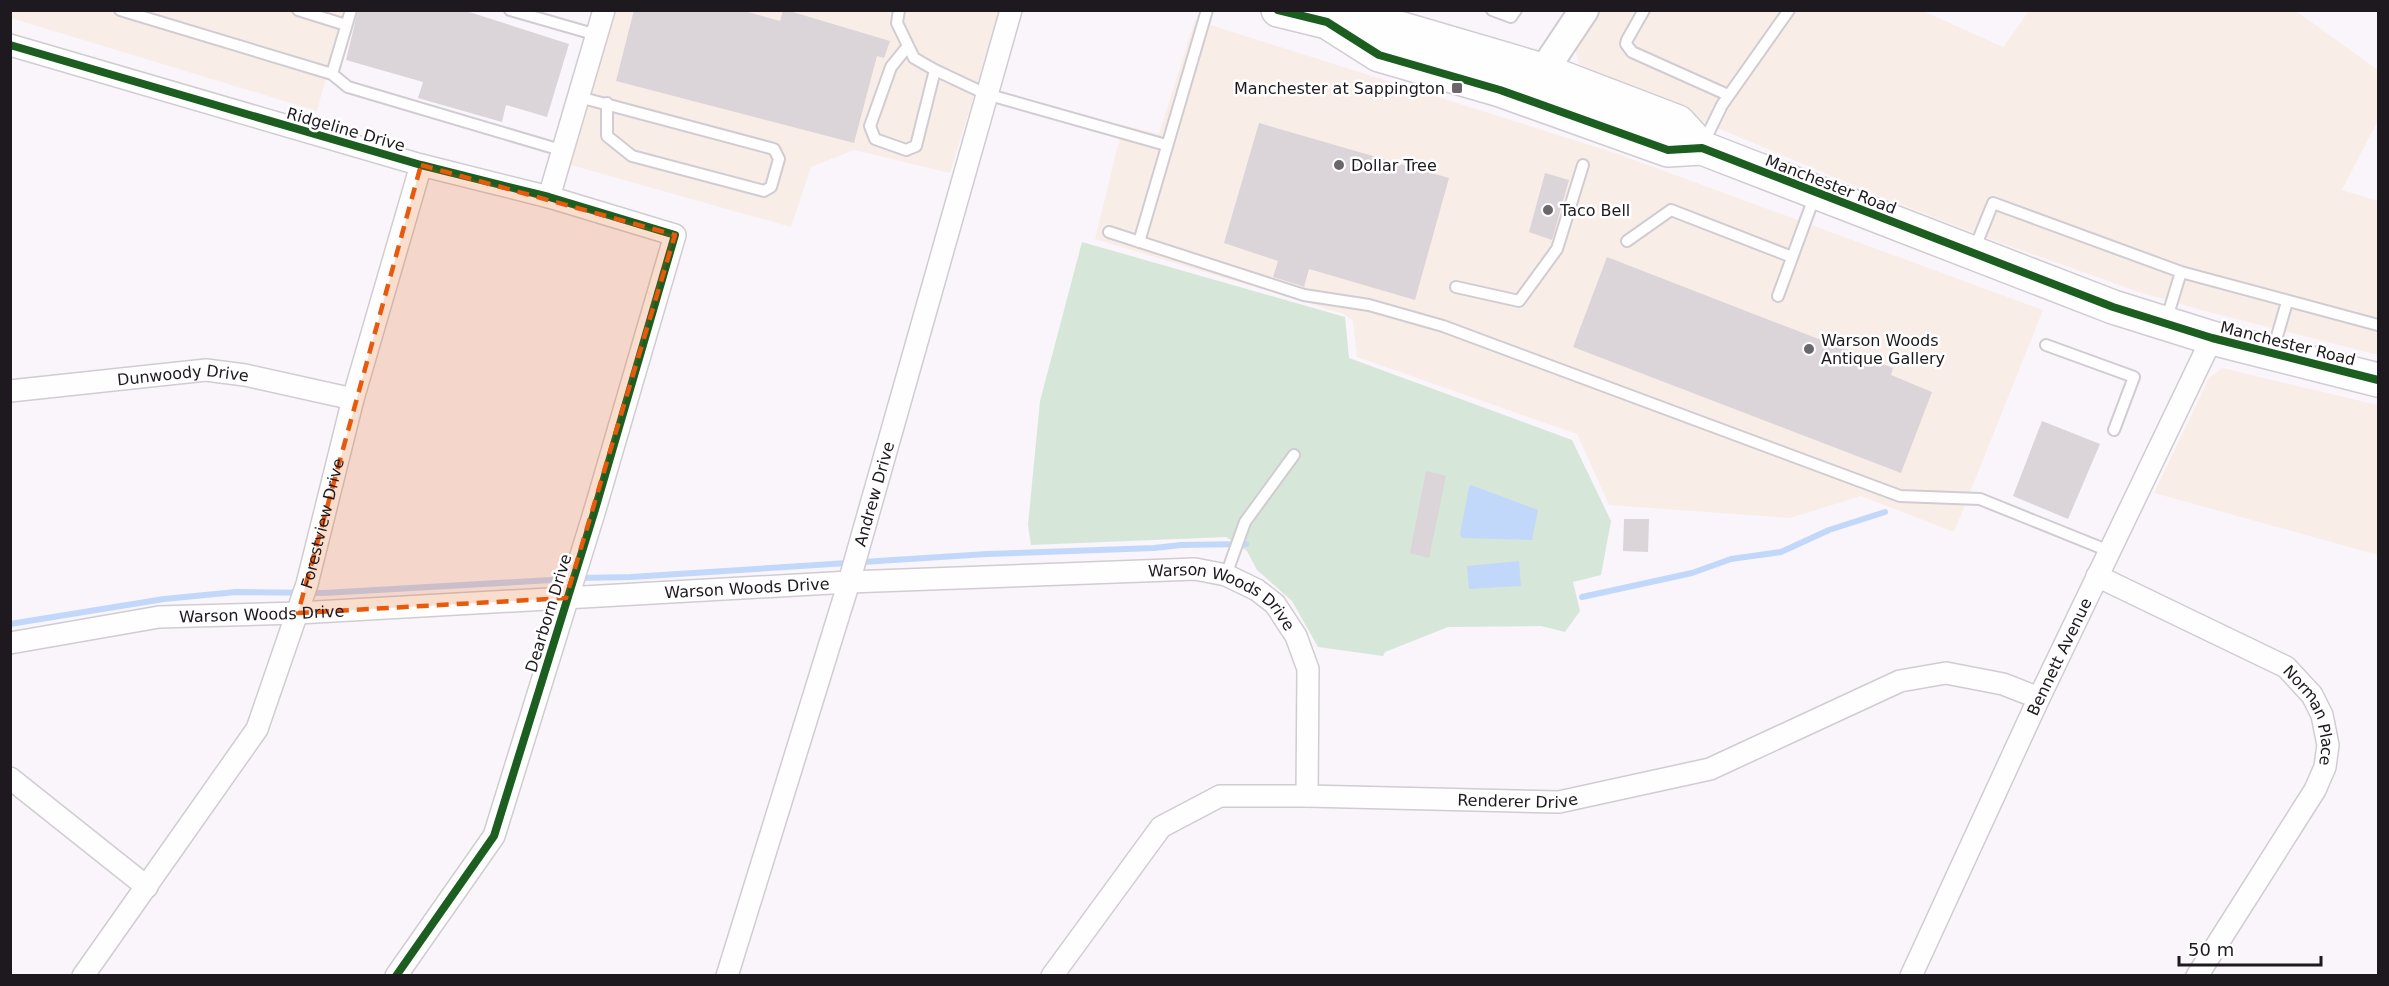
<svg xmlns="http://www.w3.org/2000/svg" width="2389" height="986" viewBox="0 0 2389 986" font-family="'DejaVu Sans',sans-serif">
<rect width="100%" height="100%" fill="#f9f5fb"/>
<path fill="#f9eee7" d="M10,11H344L317,111L11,18Z
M596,11H1000L950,173L854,150L811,167L791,227L553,160Z
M1599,11H1923L2003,47L2029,11H2296L2378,70V120L2342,190L2378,201V355L2205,311L2139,292L1998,242L1879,196L1587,73L1578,62L1576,51L1578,39Z
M1195,20L1615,153L2043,310L1954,532L1861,496L1790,518L1609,505L1577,434L1357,357L1353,321L1344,314L1095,239L1123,125L1159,134Z
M2222,368L2378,405V555L2154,493L2209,378Z"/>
<path fill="#d6e7d9" d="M1082,242L1345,317L1349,358L1572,440L1611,521L1601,575L1573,582L1580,611L1565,632L1541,626L1448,627L1385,652L1383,656L1318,647L1292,601L1257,570L1247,551L1226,537L1031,545L1028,525L1040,401Z"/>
<path fill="#c2d8fa" d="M1471,485L1538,510L1532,540L1462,538L1460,534L1469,487Z
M1519,561L1521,586L1469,589L1467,566Z"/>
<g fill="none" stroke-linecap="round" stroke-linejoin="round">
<path stroke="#c2d8fa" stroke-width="6" d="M579,578L631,577L987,554L1154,548L1181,545L1246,544
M1582,597L1692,573L1731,559L1781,552L1829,530L1885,512
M10,624L164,599L236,592L324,593L569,579"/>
</g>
<path fill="#dbd4d8" d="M358,10H463L569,44L547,117L506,105L502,122L418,98L423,82L346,60Z
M634,10H741L780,21L783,10H786L890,41L884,58L877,56L854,143L616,81Z
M1259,123L1449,178L1415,300L1309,269L1304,287L1302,286L1273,277L1278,261L1224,243Z
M1545,173L1569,180L1552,240L1529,232Z
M1607,257L1893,368L1891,375L1932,392L1901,473L1573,347Z
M2042,421L2100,444L2068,519L2013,496Z
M1426,471L1446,476L1429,558L1410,553Z
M1624,519H1649L1648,552L1623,551Z"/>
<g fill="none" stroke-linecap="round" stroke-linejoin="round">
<g stroke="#d0ccd2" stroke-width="14">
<path id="lane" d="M120,10L332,74
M298,10L346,25
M351,10L332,74L348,87L564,151
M510,10L597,35
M899,10L897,23L914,58L935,70L986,94L1166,145
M1492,10L1511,17L1516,10
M1644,10L1627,40L1626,44L1632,52L1728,95
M908,46L891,67L870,126L875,139L906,150L916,146L935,70
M579,97L774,149L779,159L771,187L764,191L632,156L607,136V103
M1704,142L1722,105L1789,10
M1109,232L1304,295L1369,305L1443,326L1900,496L1980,499L2109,551
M1627,241L1671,210L1792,257
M1139,242L1207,10
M1974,250L1993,203L2181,272L2378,325
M1456,287L1519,301L1557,249L1583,165
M1778,296L1815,195
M2166,321L2181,272
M2046,345L2134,377L2114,430
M2273,350L2287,302
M1226,575L1245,522L1294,455"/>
</g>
<g stroke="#d0ccd2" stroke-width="24">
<g id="street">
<path d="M10,45L421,165L549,197L675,235L594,513L494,836L396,976"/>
<path d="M549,197L604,10"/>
<path id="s1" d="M10,391L206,370L245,375L353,399"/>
<path id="s2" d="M2097,576L2286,667L2312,695L2322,715L2328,745L2325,767L2315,790L2197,976"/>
<path id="s3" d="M10,643L159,617L298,613L849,582L1195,569L1226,575L1257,590L1275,604L1296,636L1308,669L1307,796"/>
<path d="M10,778L147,887"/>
<path id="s4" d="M83,976L257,729L307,584L353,399L421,165"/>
<path id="s5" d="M727,976L849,582L1011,10"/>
<path id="s6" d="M1052,976L1161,827L1220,796H1307L1559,802L1710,769L1900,681L1946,673L2003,684L2039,698"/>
<path id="s7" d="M1911,976L2039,698L2212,338"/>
</g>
</g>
<g stroke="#d0ccd2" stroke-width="32">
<path id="secondary" d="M1532,88L1584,10"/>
</g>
<g stroke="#d0ccd2" stroke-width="36">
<path id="primary" d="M1278,10L1327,22L1389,25L1542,70L1678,122L1702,148
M1327,22L1379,55L1500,90L1668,150L1702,148L2113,307L2212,338L2378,380"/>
</g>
<use href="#lane" stroke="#fefefe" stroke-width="10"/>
<use href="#street" stroke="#fefefe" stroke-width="21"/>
<use href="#secondary" stroke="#fefefe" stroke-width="28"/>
<use href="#primary" stroke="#fefefe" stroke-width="33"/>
<g stroke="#fff" stroke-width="11">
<path id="cycleway" d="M1278,10L1327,22L1379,55L1500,90L1668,150L1702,148L2113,307L2212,338L2378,380
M10,45L421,165L549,197L675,235L594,513L494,836L396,976"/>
</g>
<use href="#cycleway" stroke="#1b5e20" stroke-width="8"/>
</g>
<path fill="#e8590c" fill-opacity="0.2" stroke="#e8590c" stroke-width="4.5" stroke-dasharray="12 8" stroke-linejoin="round" d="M421,165L675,235L566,598L298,613Z"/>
<g fill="#6a666c" stroke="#fff" stroke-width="2">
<rect x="1451" y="82" width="12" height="12" rx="3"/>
<circle cx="1339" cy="165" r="6"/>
<circle cx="1548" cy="210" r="6"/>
<circle cx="1809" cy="349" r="6"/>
</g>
<g text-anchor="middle" stroke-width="5" stroke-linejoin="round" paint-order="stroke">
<g font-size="16" fill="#1d191f" stroke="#fff" text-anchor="start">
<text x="1445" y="94" text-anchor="end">Manchester at Sappington</text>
<text x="1351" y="171">Dollar Tree</text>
<text x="1560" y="216">Taco Bell</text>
<text x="1821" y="346">Warson Woods<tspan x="1821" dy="18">Antique Gallery</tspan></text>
</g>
<g font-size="16" fill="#1d191f" stroke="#fff">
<text transform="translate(346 129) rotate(16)" y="6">Ridgeline Drive</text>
<text transform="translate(1831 184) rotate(21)" y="6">Manchester Road</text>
<text transform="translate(2288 343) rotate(14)" y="6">Manchester Road</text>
<text dy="6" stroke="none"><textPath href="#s1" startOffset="174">Dunwoody Drive</textPath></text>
<text dy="6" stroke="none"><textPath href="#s5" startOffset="504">Andrew Drive</textPath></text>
<text dy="6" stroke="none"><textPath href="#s4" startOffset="518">Forestview Drive</textPath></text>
<text dy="6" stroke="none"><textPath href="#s3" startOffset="740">Warson Woods Drive</textPath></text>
<text dy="6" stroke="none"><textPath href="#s3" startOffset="1224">Warson Woods Drive</textPath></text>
<text dy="6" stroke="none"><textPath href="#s3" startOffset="254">Warson Woods Drive</textPath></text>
<text transform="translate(548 613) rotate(-73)" y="6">Dearborn Drive</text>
<text dy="6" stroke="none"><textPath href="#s7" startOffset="352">Bennett Avenue</textPath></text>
<text dy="6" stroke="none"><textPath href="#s2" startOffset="266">Norman Place</textPath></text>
<text dy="6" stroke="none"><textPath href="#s6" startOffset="549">Renderer Drive</textPath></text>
</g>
</g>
<rect width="2389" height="986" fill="none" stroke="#1d191f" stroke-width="24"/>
<path d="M2179 956v9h142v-9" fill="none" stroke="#1d191f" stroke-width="3"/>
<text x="2188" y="956" font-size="18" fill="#1d191f" stroke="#ffffff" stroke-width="4.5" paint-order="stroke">50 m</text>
</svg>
